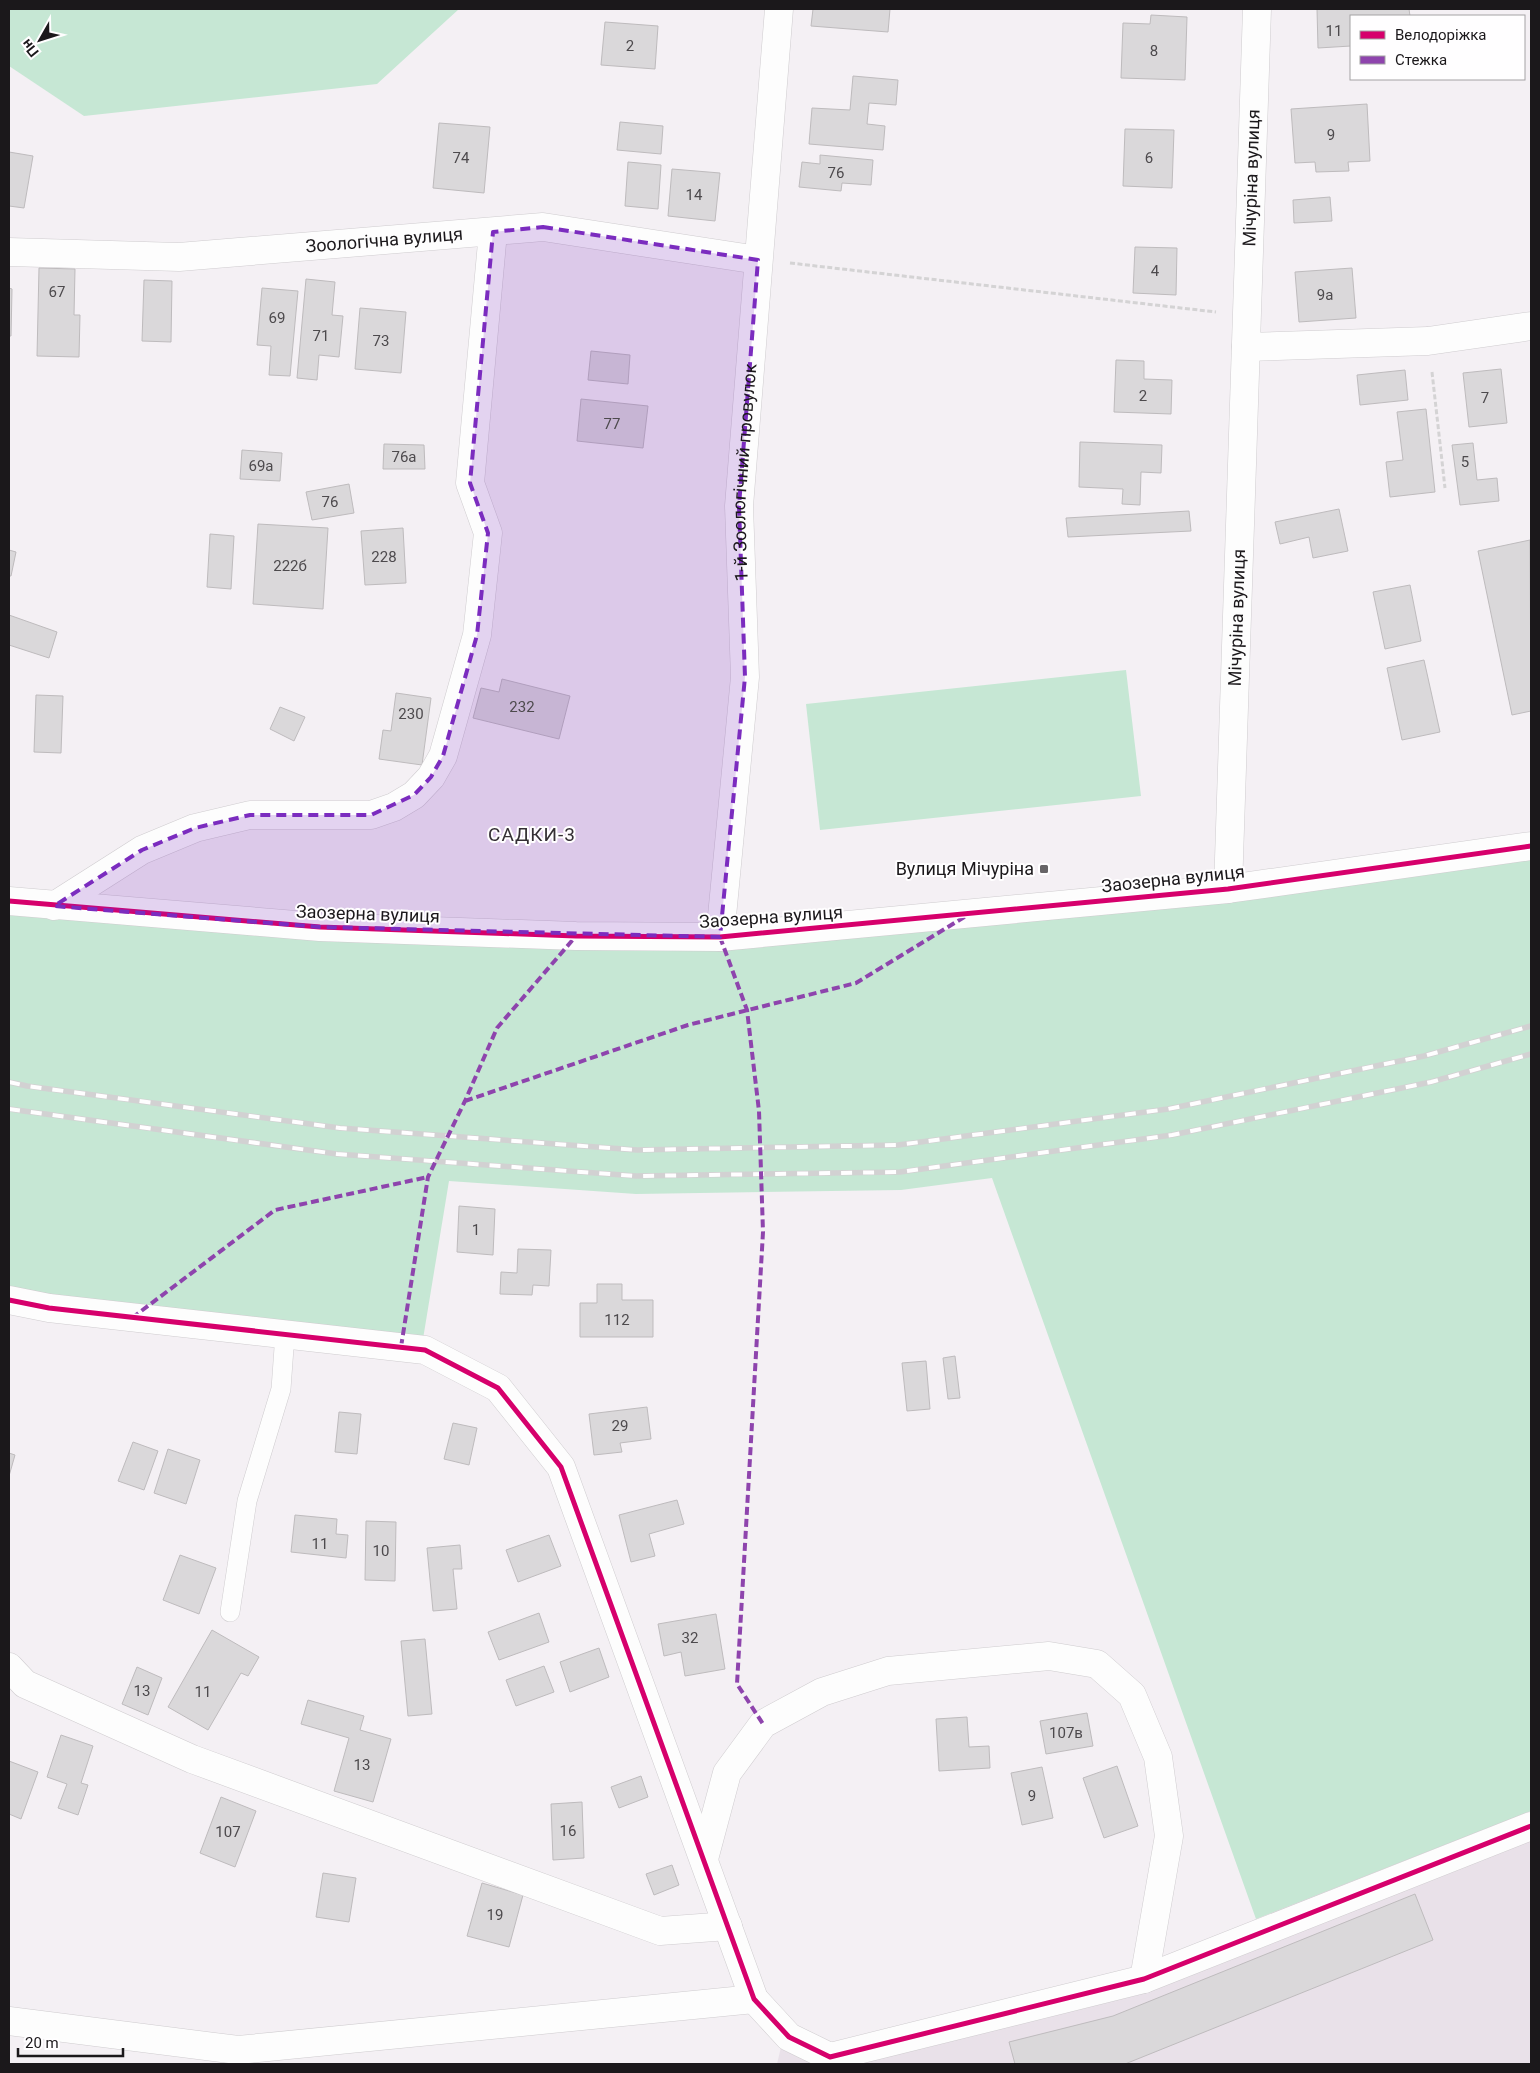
<svg xmlns="http://www.w3.org/2000/svg" width="1540" height="2073" viewBox="0 0 1540 2073" font-family="Roboto,sans-serif">
<rect width="100%" height="100%" fill="#f4f0f4"/>
<path fill="#e9e1e9" d="M1531,1841V2064H855Z
M781,2047L816,2064H777Z"/>
<path fill="#c6e7d4" d="M9,9H459L377,84L84,116L9,66Z
M1126,670L1141,796L820,830L806,704Z
M1531,846V1811L1256,1919L992,1178L901,1190L636,1194L449,1181L423,1339L9,1291V901L720,937Z"/>
<path fill="#dad8da" stroke="#bebbbd" d="M813,9H890L888,32L811,26Z
M1317,9H1409L1410,16H1351V46L1318,48Z
M1151,15L1187,17L1185,80L1121,78L1123,23L1150,24Z
M605,22L658,26L655,69L601,65Z
M853,76L898,80L896,105L869,103L867,124L885,126L883,150L809,144L812,108L850,110Z
M1367,104L1370,161L1348,162L1349,171L1316,172L1315,162L1295,163L1291,109Z
M620,122L663,126L661,154L617,150Z
M439,123L490,127L484,193L433,188Z
M1125,129L1174,130L1172,188L1123,186Z
M9,152L33,156L24,208L9,206Z
M820,155L873,160L871,185L842,183L841,191L799,187L802,162L820,164Z
M628,162L661,165L658,209L625,206Z
M672,169L720,173L715,221L668,216Z
M1330,197L1332,221L1294,223L1293,200Z
M1135,247L1177,248L1176,295L1133,293Z
M39,268L75,269L74,315H80L79,357L37,356Z
M1352,268L1356,318L1299,322L1295,272Z
M306,279L335,282L332,315L343,316L339,357L319,355L317,380L297,378Z
M144,280L172,281L171,342L142,341Z
M9,288L12,289L11,336H9Z
M262,288L298,291L290,376L269,375L271,346L257,345Z
M360,308L406,312L401,373L355,369Z
M591,351L630,355L628,384L588,380Z
M1116,360L1144,361V379L1172,380L1171,414L1114,412Z
M1501,369L1507,423L1469,427L1463,373Z
M1405,370L1408,400L1360,405L1357,375Z
M581,399L648,406L643,448L577,441Z
M1426,409L1435,492L1390,497L1386,462L1403,460L1397,412Z
M1080,442L1162,445L1161,473L1141,472L1140,505L1122,504L1123,489L1079,487Z
M1473,443L1477,480L1497,478L1499,501L1460,505L1452,445Z
M384,444L424,445L425,469H383Z
M242,450L282,453L280,481L240,479Z
M349,484L354,513L312,520L306,492Z
M1339,509L1348,551L1313,558L1309,537L1280,544L1275,522Z
M1189,511L1191,531L1068,537L1066,518Z
M258,524L328,528L323,609L253,604Z
M403,528L406,583L365,585L361,531Z
M210,534L234,536L231,589L207,587Z
M1530,540L1531,711L1512,715L1478,551Z
M9,550L16,552L11,576H9Z
M1410,585L1421,641L1385,649L1373,592Z
M9,615L57,632L49,658L9,645Z
M1424,660L1440,732L1402,740L1387,668Z
M502,679L570,696L559,739L473,718L481,688L499,692Z
M396,693L431,698L422,765L379,759L383,730L391,731Z
M36,695L63,696L61,753L34,752Z
M280,707L305,717L294,741L270,729Z
M459,1206L495,1209L493,1255L457,1252Z
M518,1249L551,1250L549,1286L533,1285L532,1295L500,1294L501,1272L517,1273Z
M597,1284H622V1300H653V1337H580V1303H597Z
M955,1356L960,1398L948,1399L943,1358Z
M926,1361L930,1409L907,1411L902,1363Z
M647,1407L651,1439L620,1443L622,1452L594,1455L589,1414Z
M339,1412L361,1414L357,1454L335,1452Z
M453,1423L477,1428L469,1465L444,1459Z
M133,1442L158,1451L144,1490L118,1481Z
M168,1449L200,1460L186,1504L154,1493Z
M9,1453L15,1455L9,1476Z
M677,1500L684,1524L649,1534L655,1556L631,1562L619,1515Z
M295,1515L337,1519L336,1534L348,1535L346,1558L291,1552Z
M366,1521L396,1522L395,1581L365,1580Z
M549,1535L561,1566L518,1582L506,1550Z
M460,1545L462,1569H453L457,1609L433,1611L427,1548Z
M180,1555L216,1568L199,1614L163,1600Z
M539,1613L549,1642L499,1660L488,1632Z
M716,1614L725,1669L685,1676L681,1652L664,1656L658,1624Z
M212,1630L259,1657L248,1676L241,1673L208,1730L168,1707Z
M425,1639L432,1714L408,1716L401,1641Z
M599,1648L609,1677L570,1692L560,1662Z
M544,1666L554,1692L516,1706L506,1680Z
M137,1667L162,1678L148,1715L122,1704Z
M308,1700L364,1716L360,1730L391,1739L373,1802L334,1791L349,1738L301,1724Z
M1087,1713L1093,1746L1046,1754L1040,1721Z
M967,1717L969,1747L989,1746L990,1768L939,1771L936,1719Z
M61,1735L93,1746L81,1783L88,1785L78,1815L58,1808L67,1784L47,1777Z
M9,1761L38,1772L21,1819L9,1814Z
M1117,1766L1138,1826L1104,1838L1083,1778Z
M1042,1767L1053,1818L1022,1825L1011,1773Z
M641,1776L648,1797L619,1808L611,1787Z
M221,1797L256,1811L235,1867L200,1853Z
M582,1802L584,1858L553,1860L551,1804Z
M672,1865L679,1885L654,1895L646,1874Z
M323,1873L356,1878L349,1922L316,1917Z
M482,1883L523,1895L509,1947L467,1936Z
M1415,1894L1433,1940L1125,2064H1015L1009,2042L1113,2016Z"/>
<g fill="none" stroke-linecap="round" stroke-linejoin="round">
<g stroke="#cfcccf" stroke-width="20">
<path id="service" d="M230,1612L247,1501L281,1389L285,1334"/>
</g>
<g stroke="#cfcccf" stroke-width="29">
<g id="minor">
<path id="s1" d="M9,252L179,257L543,227L758,260"/>
<path d="M1246,347L1428,341L1531,326"/>
<path d="M1228,889L1531,846"/>
<path d="M54,906L142,850L195,828L250,815H371L394,807L414,795L431,777L443,756L477,635L488,533L470,483L493,232"/>
<path id="s2" d="M720,937L745,677L739,506L779,9"/>
<path d="M9,1300L49,1308L425,1350L498,1388L561,1467L754,1999L789,2037L830,2057L1144,1979L1531,1826"/>
<path d="M9,1667L25,1684L192,1759L660,1931L728,1926"/>
<path d="M704,1859L727,1773L763,1724L822,1692L888,1671L1049,1656L1097,1664L1132,1695L1158,1757L1169,1836L1144,1979"/>
<path d="M9,2021L238,2050L754,1999"/>
</g>
</g>
<g stroke="#cfcccf" stroke-width="29">
<g id="tertiary">
<path id="s3" d="M9,901L320,927L576,936L720,937L1228,889L1257,9"/>
</g>
</g>
<path stroke="#d4d3d4" stroke-width="3" stroke-dasharray="5 2.5" stroke-linecap="butt" d="M790,263L1216,312
M1432,372L1445,488"/>
<use href="#service" stroke="#fdfdfd" stroke-width="19"/>
<use href="#minor" stroke="#fdfdfd" stroke-width="28"/>
<use href="#tertiary" stroke="#fdfdfd" stroke-width="28"/>
<g stroke="#d2d1d2" stroke-width="5.5">
<path id="rail" d="M9,1082L27,1086L340,1128L637,1150L898,1145L1168,1109L1424,1056L1531,1026
M9,1109L337,1154L636,1176L900,1172L1172,1135L1431,1082L1531,1054"/>
</g>
<use href="#rail" stroke="#fffeff" stroke-width="4" stroke-dasharray="11" stroke-linecap="butt"/>
<path stroke="#8e44ad" stroke-width="4" stroke-dasharray="8 4" stroke-linecap="butt" d="M720,937L747,1010L759,1111L763,1232L737,1684L763,1724
M465,1101L688,1025L856,983L966,916
M132,1318L275,1210L428,1177
M401,1347L428,1177L465,1101L497,1028L576,936"/>
<g stroke="#fffeff" stroke-width="8">
<path id="cycleway" d="M9,901L320,927L576,936L720,937L1228,889L1531,846
M9,1300L49,1308L425,1350L498,1388L561,1467L754,1999L789,2037L830,2057L1144,1979L1531,1826"/>
</g>
<use href="#cycleway" stroke="#d6006c" stroke-width="5"/>
</g>
<path fill="#7b2cbf" fill-opacity="0.2" stroke="#7b2cbf" stroke-width="4" stroke-dasharray="10 6" stroke-linejoin="round" d="M543,227L758,260L739,506L745,677L720,937L320,927L54,906L142,850L195,828L250,815H371L414,795L431,777L443,756L477,635L488,533L470,483L493,232Z"/>
<rect fill="#676467" stroke="#fffeff" stroke-width="2" x="1039" y="864" width="10" height="10" rx="2.5"/>
<g text-anchor="middle" stroke-width="4" stroke-linejoin="round" paint-order="stroke">
<g font-size="15" fill="#4d4a4d">
<text x="1334" y="36">11</text>
<text x="630" y="51">2</text>
<text x="1154" y="56">8</text>
<text x="1331" y="140">9</text>
<text x="461" y="163">74</text>
<text x="1149" y="163">6</text>
<text x="836" y="178">76</text>
<text x="694" y="200">14</text>
<text x="1155" y="276">4</text>
<text x="57" y="297">67</text>
<text x="1325" y="300">9а</text>
<text x="277" y="323">69</text>
<text x="321" y="341">71</text>
<text x="381" y="346">73</text>
<text x="1143" y="401">2</text>
<text x="1485" y="403">7</text>
<text x="612" y="429">77</text>
<text x="404" y="462">76а</text>
<text x="1465" y="467">5</text>
<text x="261" y="471">69а</text>
<text x="330" y="507">76</text>
<text x="384" y="562">228</text>
<text x="290" y="571">222б</text>
<text x="522" y="712">232</text>
<text x="411" y="719">230</text>
<text x="476" y="1235">1</text>
<text x="617" y="1325">112</text>
<text x="620" y="1431">29</text>
<text x="320" y="1549">11</text>
<text x="381" y="1556">10</text>
<text x="690" y="1643">32</text>
<text x="142" y="1696">13</text>
<text x="203" y="1697">11</text>
<text x="1066" y="1738">107в</text>
<text x="362" y="1770">13</text>
<text x="1032" y="1801">9</text>
<text x="568" y="1836">16</text>
<text x="228" y="1837">107</text>
<text x="495" y="1920">19</text>
</g>
<g font-size="18" fill="#1b181b" stroke="#fffeff">
<text dy="6" stroke="none"><textPath href="#s3" startOffset="1934">Мічуріна вулиця</textPath></text>
<text dy="6" stroke="none"><textPath href="#s1" startOffset="376">Зоологічна вулиця</textPath></text>
<text dy="6" stroke="none"><textPath href="#s2" startOffset="466">1-й Зоологічний провулок</textPath></text>
<text dy="6" stroke="none"><textPath href="#s3" startOffset="1494">Мічуріна вулиця</textPath></text>
<text transform="translate(1173 879) rotate(-6)" y="6">Заозерна вулиця</text>
<text transform="translate(368 914) rotate(2)" y="6">Заозерна вулиця</text>
<text transform="translate(771 917) rotate(-4)" y="6">Заозерна вулиця</text>
</g>
<g font-size="18" fill="#1b181b" stroke="#fffeff" text-anchor="end">
<text x="1034" y="875">Вулиця Мічуріна</text>
</g>
<g font-size="19" letter-spacing="1" fill="#353035" stroke="#fffeff">
<text x="532" y="841">САДКИ-3</text>
</g>
</g>
<rect width="1540" height="2073" fill="none" stroke="#1b181b" stroke-width="20"/>
<rect x="1350" y="15" width="175" height="65" fill="#fffeff" stroke="#a4a2a4"/>
<rect x="1360" y="31" width="25" height="8" fill="#d6006c" stroke="#a4a2a4"/>
<text x="1395" y="40" font-size="15" fill="#1b181b">Велодоріжка</text>
<rect x="1360" y="56" width="25" height="8" fill="#8e44ad" stroke="#a4a2a4"/>
<text x="1395" y="65" font-size="15" fill="#1b181b">Стежка</text>
<g transform="translate(40 40) rotate(231)" stroke="#fffeff" stroke-width="4" paint-order="stroke">
<path d="M0-4L9 19L0 12L-9 19Z" fill="#1b181b"/>
<text y="-8" font-size="14" font-weight="bold" text-anchor="middle" fill="#1b181b">Пн</text>
</g>
<path d="M18 2048v8h105v-8" fill="none" stroke="#1b181b" stroke-width="2.5"/>
<text x="25" y="2048" font-size="15" fill="#1b181b" stroke="#fffeff" stroke-width="4" paint-order="stroke">20 m</text>
</svg>
